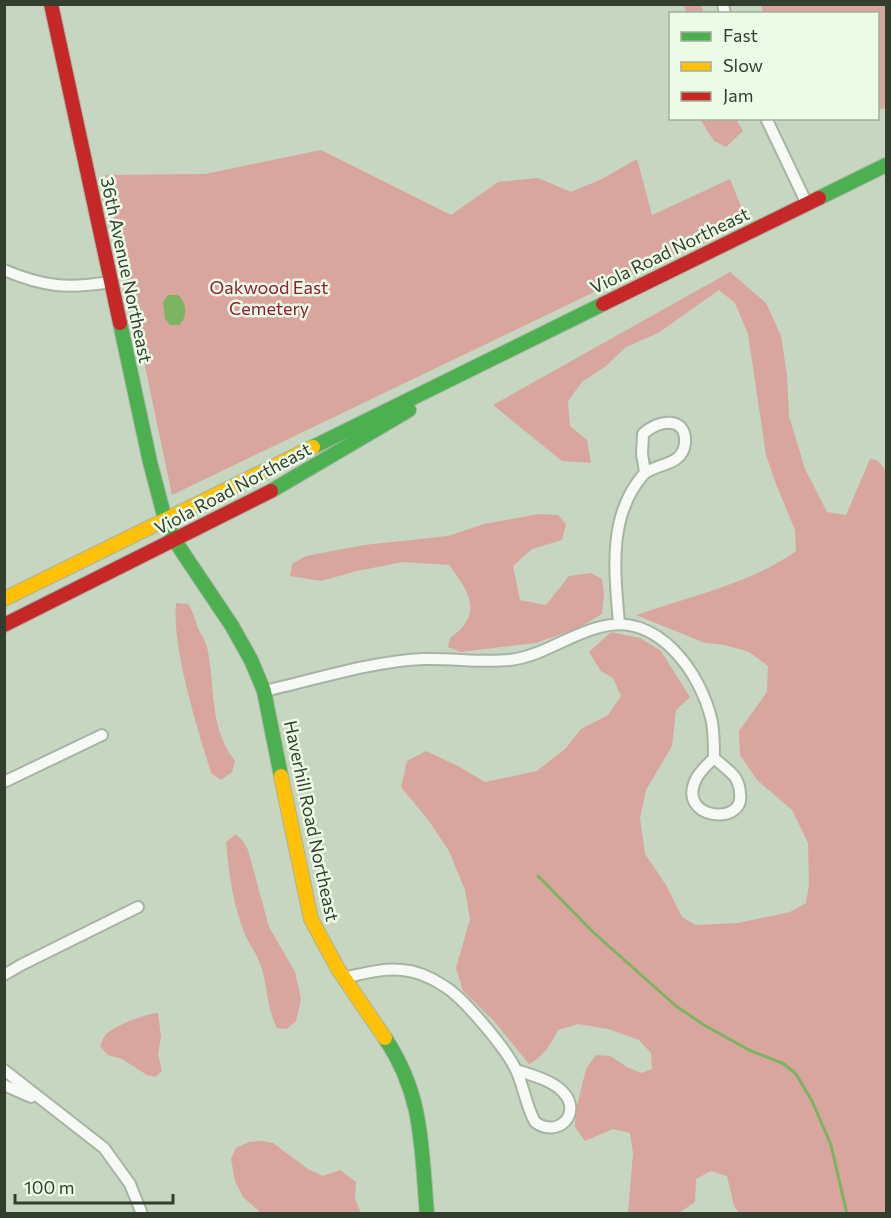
<svg xmlns="http://www.w3.org/2000/svg" width="891" height="1218" viewBox="0 0 891 1218" font-family="Commissioner,sans-serif">
<rect width="100%" height="100%" fill="#c6d6c0"/>
<path fill="#d9a59f" d="M684,5H701L704,13H686Z
M761,5H886V108L878,110V14L763,13Z
M700,119H736L743,131L726,147L714,141Z
M321,150L451,215L498,182L538,178L571,192L602,179L637,159L652,215L730,179L746,219L172,495L105,175L205,174Z
M730,272L766,303L781,336L787,375L789,416L805,469L827,512L846,515L870,459L877,460L886,470V1213H739L734,1206L727,1176L711,1171L696,1179L695,1202L679,1213H628L633,1153L630,1133L613,1129L585,1141L575,1127L576,1110L586,1069L596,1055L610,1056L627,1067L641,1073L652,1069L651,1053L639,1040L608,1029L578,1024L558,1030C550,1045 544,1056 529,1064L494,1021L463,991L456,968L470,919L465,890L449,851L429,821L401,787L407,761L426,751L458,766L485,782L537,771L566,748L581,729L608,715L621,696L613,678L601,671L589,652L611,632L640,638L661,651L690,697L676,710L672,746L646,790L640,818L645,854L666,885L682,917L696,925L738,923L790,912L806,903L809,885L808,843L792,810L757,780L740,755L739,731L767,692L768,666L749,652L725,645L705,643L636,615C688,597 752,583 796,551L795,530L776,484L766,455L748,334L735,303L719,290L658,333L626,347L606,366L582,382L568,401L570,426L587,440L591,463L562,461L493,405Z
M539,514L558,515L566,524L562,540L532,549L513,566L520,600L546,605L569,576L591,573L602,579L604,594L602,614L578,628L536,643L461,652L448,647L450,638C484,614 470,593 449,565L403,562L357,571L321,581L290,576L292,564L306,556L364,545L448,536L484,524Z
M176,603L188,604C193,612 195,617 197,626C200,633 205,640 207,647C216,687 208,726 235,761L232,772L221,780L211,773C197,726 172,651 176,603Z
M236,834L243,841L248,850L269,927L295,972L301,999L296,1021L287,1029L277,1028C266,1007 268,983 259,961C256,953 250,945 246,937C233,906 229,874 226,842Z
M158,1013L161,1036L158,1054L162,1071L155,1077L147,1075L122,1059L108,1055L100,1046C102,1043 102,1040 104,1037C111,1026 146,1014 158,1013Z
M262,1141L273,1143L308,1169L323,1176L340,1170L356,1182L355,1199L361,1213H261L243,1197L235,1181L231,1159L236,1148L249,1142Z"/>
<path fill="#7cb460" d="M168,295H178C187,303 188,317 179,325H170L165,319L163,302Z"/>
<g fill="none" stroke-linecap="round" stroke-linejoin="round">
<path stroke="#7cb460" stroke-width="3" d="M538,876L593,932L676,1006L704,1025L749,1050L784,1064L796,1074L812,1101L831,1145L847,1214"/>
<g stroke="#a7b4a3" stroke-width="14">
<path id="street" d="M723,4L725,14
M766,118L807,204
M4,270C44,287 68,289 110,282
M619,624C615,573 607,517 643,475C654,463 683,467 685,443C687,416 658,419 643,434L642,454L645,472
M264,691C314,680 372,661 424,659C453,658 481,663 510,660C543,656 568,635 600,627C657,611 701,672 712,722C714,734 714,746 714,758C708,764 700,771 696,779C676,820 745,826 740,794C740,788 738,782 735,777C729,770 721,764 714,758
M4,782L102,735
M4,975L21,965L138,907
M343,978C362,974 382,968 402,970C417,971 432,978 444,986C464,998 507,1050 516,1070C524,1087 526,1106 535,1122C558,1139 583,1113 563,1092C552,1080 531,1075 516,1070
M4,1070L104,1148L130,1184L142,1214
M4,1085L31,1097"/>
</g>
<g stroke="#a7b4a3" stroke-width="16">
<path id="fast" d="M819,198L886,165
M120,323L150,462L165,519L175,541L232,626L251,660L264,691L281,776
M313,447L603,304
M271,491L409,410
M385,1038C424,1096 421,1148 427,1214"/>
</g>
<g stroke="#a7b4a3" stroke-width="16">
<path id="slow" d="M4,599L313,447
M281,776L311,919L338,969L385,1038"/>
</g>
<g stroke="#a7b4a3" stroke-width="16">
<path id="jam" d="M51,4L120,323
M603,304L819,198
M4,625L271,491"/>
</g>
<use href="#street" stroke="#f6f9f6" stroke-width="10"/>
<use href="#fast" stroke="#4caf50" stroke-width="14"/>
<use href="#slow" stroke="#ffc107" stroke-width="14"/>
<use href="#jam" stroke="#c62828" stroke-width="14"/>
</g>
<g text-anchor="middle" stroke-width="5" stroke-linejoin="round" paint-order="stroke">
<g font-size="18" fill="#333e2f" stroke="#ecfbe7">
<text transform="translate(670 251) rotate(-26)" y="6">Viola Road Northeast</text>
<text transform="translate(126 270) rotate(78)" y="6">36th Avenue Northeast</text>
<text transform="translate(233 489) rotate(-28)" y="6">Viola Road Northeast</text>
<text transform="translate(311 821) rotate(78)" y="6">Haverhill Road Northeast</text>
</g>
<g font-size="18" fill="#921a31" stroke="#ecfbe7">
<text x="269" y="294">Oakwood East<tspan x="269" dy="21">Cemetery</tspan></text>
</g>
</g>
<rect width="891" height="1218" fill="none" stroke="#333e2f" stroke-width="12"/>
<rect x="669" y="12" width="210" height="108" fill="#ecfbe7" stroke="#a2af9d" stroke-width="1.5"/>
<rect x="681" y="32" width="30" height="9" fill="#4caf50" stroke="#a2af9d" stroke-width="1.5"/>
<text x="723" y="42" font-size="18" fill="#333e2f">Fast</text>
<rect x="681" y="62" width="30" height="9" fill="#ffc107" stroke="#a2af9d" stroke-width="1.5"/>
<text x="723" y="72" font-size="18" fill="#333e2f">Slow</text>
<rect x="681" y="92" width="30" height="9" fill="#c62828" stroke="#a2af9d" stroke-width="1.5"/>
<text x="723" y="102" font-size="18" fill="#333e2f">Jam</text>
<path d="M15 1194v9h158v-9" fill="none" stroke="#333e2f" stroke-width="3"/>
<text x="24" y="1194" font-size="18" fill="#333e2f" stroke="#ecfbe7" stroke-width="4.5" paint-order="stroke">100 m</text>
</svg>
